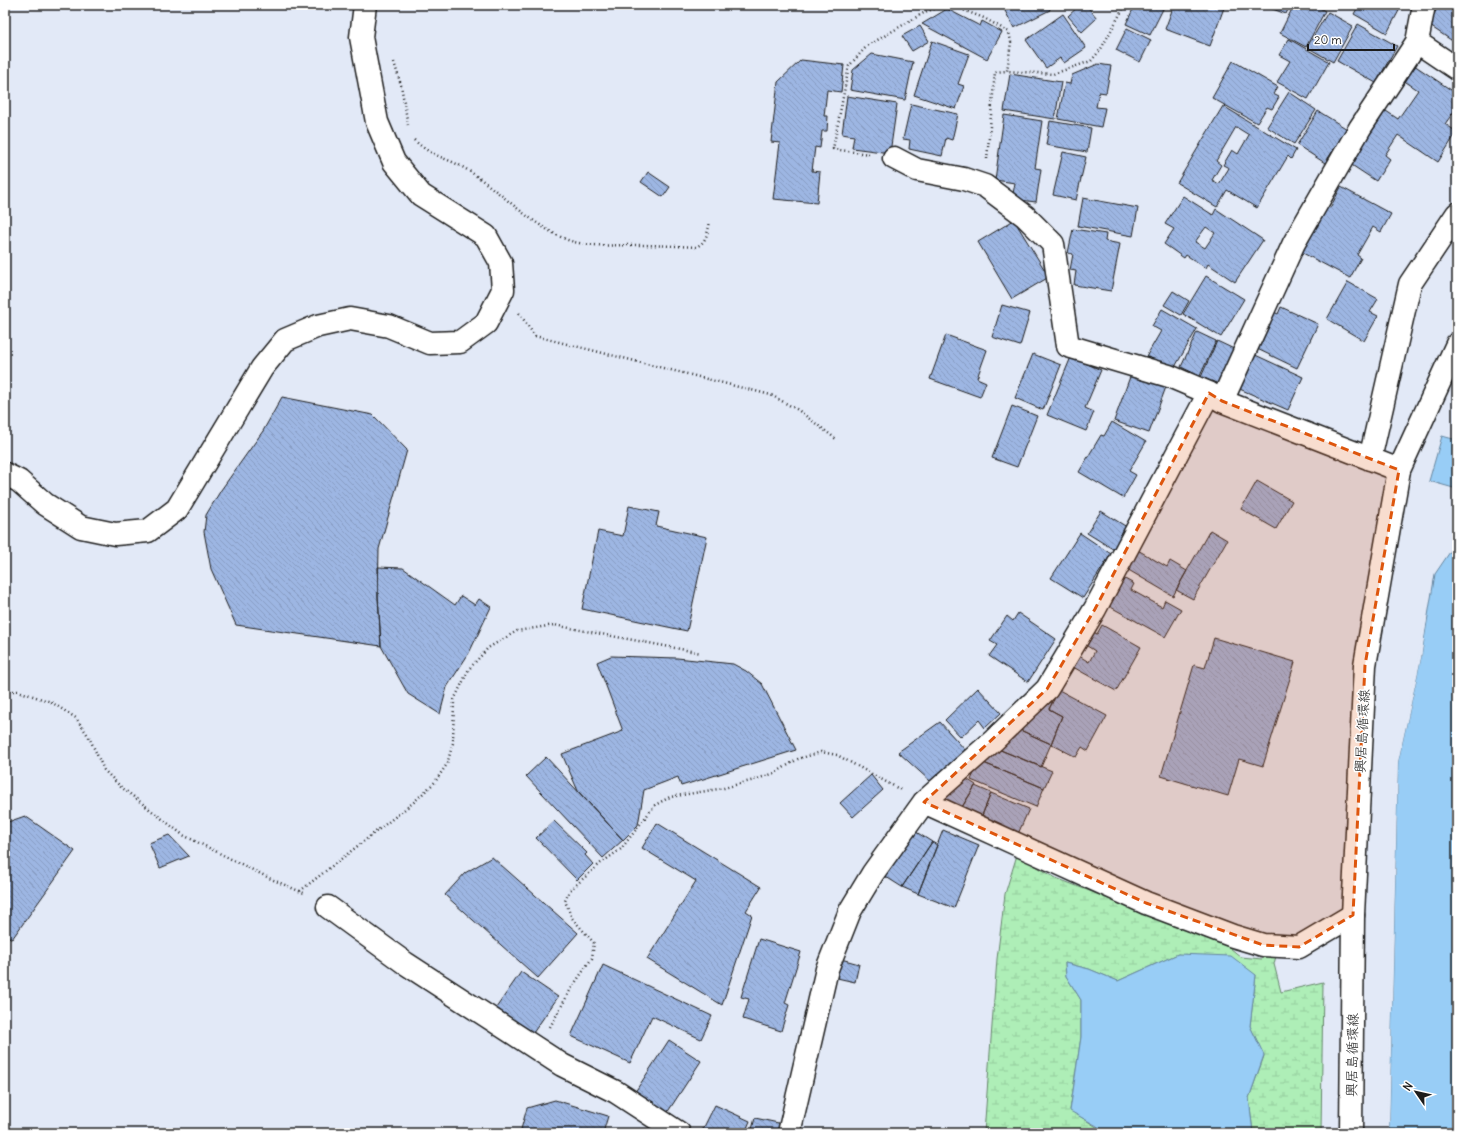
<svg xmlns="http://www.w3.org/2000/svg" width="1462" height="1138" viewBox="0 0 1462 1138" font-family="Delius,'Klee One',sans-serif">
<defs>
<pattern id="wetland-marsh" width="20" height="14" patternUnits="userSpaceOnUse"><rect width="20" height="14" fill="#aeeeb7"/><path d="M1 5h8M5 5V1M11 12h8M15 12V8" fill="none" stroke="#95cc9d"/></pattern>
<pattern id="building-back-hatch" width="6" height="6" patternUnits="userSpaceOnUse"><rect width="6" height="6" fill="#9db6e3"/><path d="M-1 5l2 2M0 0l6 6M5-1l2 2" fill="none" stroke="#879cc2"/></pattern>
</defs>
<rect width="100%" height="100%" fill="#e2e9f7"/>
<filter id="ink" filterUnits="userSpaceOnUse"><feTurbulence type="fractalNoise" baseFrequency=".025" numOctaves="2"/><feDisplacementMap in="SourceGraphic" scale="8" xChannelSelector="R" yChannelSelector="G"/><feConvolveMatrix kernelMatrix="1 2 1 2 8 2 1 2 1" color-interpolation-filters="sRGB"/></filter>
<g filter="url(#ink)">
<path fill="url(#wetland-marsh)" stroke="#65856a" d="M1017,855L1056,878L1224,943L1241,957L1262,959L1267,953L1276,956L1274,964L1281,992L1323,982L1321,1133H1253L1249,1098L1264,1056L1250,1026L1256,975L1178,954L1118,981L1089,969L1065,963L1066,976L1081,1000V1037L1070,1110L1106,1133H984L997,959L1005,894Z"/>
<path fill="#98cdf6" stroke="#66869f" d="M1442,436L1457,440V489L1429,481Z
M1457,546V1133H1389L1398,762L1421,658L1435,574L1452,549Z
M1178,954L1231,956L1256,975L1250,1026L1264,1055L1249,1098L1253,1133H1106L1097,1126L1070,1111L1081,1037V1000L1066,976L1065,963L1089,969L1118,981Z"/>
<path fill="#e2e9f7" d="M1425,619H1427L1421,658L1398,762L1389,1133H1387L1396,762L1419,657Z"/>
<path fill="url(#building-back-hatch)" stroke="#1c1c1c" fill-rule="evenodd" d="M1002,5H1048L1050,10L1014,28Z
M1080,5H1086L1097,18L1082,32L1068,16Z
M1135,5H1165L1150,35L1126,24Z
M1174,5H1225L1210,46L1165,29Z
M1262,5H1290L1286,14Z
M1294,5H1314L1325,11L1306,47L1280,33Z
M1359,5H1402L1387,33L1354,14Z
M1440,5H1457V44L1427,24Z
M947,9L980,26L982,21L1002,32L987,59L922,24Z
M1328,12L1353,26L1333,62L1307,47Z
M1063,14L1086,48L1064,63L1060,58L1046,68L1026,40Z
M1358,24L1397,46L1376,83L1337,61Z
M920,26L929,41L912,51L902,36Z
M1127,28L1151,40L1140,62L1116,50Z
M1289,39L1329,62L1308,99L1277,82L1290,61L1279,55Z
M932,41L969,54L958,84L964,86L956,109L914,95Z
M872,54L913,62L905,100L850,90L853,70Z
M801,60L844,65L841,92L827,90L824,116H828L827,131H822L820,148L815,147L812,171L820,172L817,203L773,199L780,143L771,142L778,82Z
M1233,61L1278,87L1273,94L1279,97L1272,109L1267,107L1257,123L1212,98Z
M1098,64L1111,66L1106,93L1099,92L1096,107L1105,108L1101,127L1058,119L1065,83L1070,84L1072,75Z
M1414,65L1457,94V107L1445,124L1457,132L1438,162L1398,135L1385,155L1390,159L1376,181L1347,162L1383,109L1398,119L1418,90L1403,80Z
M1010,74L1061,82L1055,119L1004,111Z
M1289,92L1316,110L1294,144L1267,127Z
M847,96L897,104L890,153L852,148L854,136L842,134Z
M911,104L958,114L952,140L946,138L942,156L909,149L910,140L903,139Z
M1223,106L1296,150L1291,159L1288,156L1257,208L1227,190L1217,207L1177,183ZM1236,127L1249,135L1238,154L1232,150L1223,165L1229,168L1219,184L1212,180L1221,165L1216,161Z
M1318,111L1352,132L1346,141L1341,138L1325,163L1297,145Z
M1004,115L1042,121L1035,168L1041,169L1036,202L1012,199L1015,183L995,180Z
M1050,121L1091,128L1087,152L1046,145Z
M1063,152L1086,157L1076,200L1053,195Z
M648,172L670,187L663,197L641,182Z
M1341,187L1391,214L1381,232L1373,227L1357,255L1361,258L1350,278L1299,251L1324,205L1330,208Z
M1183,196L1213,215L1216,209L1263,240L1235,282L1208,264L1206,268L1186,255L1184,258L1164,244L1174,229L1165,224ZM1206,227L1215,233L1205,248L1195,242Z
M1083,198L1138,208L1133,236L1078,226Z
M1014,220L1049,277L1012,299L978,242Z
M1073,229L1106,234L1105,241L1120,244L1111,291L1074,285L1076,271L1070,270L1073,254L1068,253Z
M1206,276L1244,299L1221,337L1183,314Z
M1348,282L1378,299L1370,312L1378,316L1364,341L1327,319Z
M1173,291L1189,301L1181,315L1164,305Z
M1002,305L1030,313L1020,346L992,337Z
M1281,307L1318,324L1297,368L1251,346L1272,311L1278,314Z
M1162,309L1197,329L1172,372L1146,357L1161,331L1152,326Z
M1197,332L1216,341L1200,376L1181,367Z
M946,335L987,350L977,378L986,382L980,397L930,379Z
M1217,341L1236,350L1220,385L1201,377Z
M1251,353L1303,377L1288,410L1235,387Z
M1033,354L1061,365L1043,410L1015,398Z
M1071,357L1101,370L1085,408L1094,412L1086,431L1047,415Z
M1131,374L1166,387L1149,433L1114,421Z
M282,397L373,415L407,450L379,549L378,596L381,646L236,625L211,569L204,532L206,515L221,490L263,431Z
M1012,406L1037,416L1017,467L992,458Z
M1112,422L1146,442L1129,471L1136,475L1123,498L1079,472L1101,435L1104,436Z
M1257,481L1292,501L1276,529L1241,509Z
M629,506L659,512L656,526L707,537L687,631L582,609L598,531L623,536Z
M1101,511L1130,529L1116,551L1087,533Z
M1210,530L1227,540L1193,599L1176,590Z
M1080,533L1111,554L1083,598L1051,578Z
M1136,549L1167,567L1170,561L1187,571L1173,596L1125,568Z
M378,567L403,568L455,605L461,596L475,605L479,599L491,607L469,653L447,687L440,714L408,694L381,646L378,596Z
M1123,578L1134,584L1131,590L1162,607L1165,600L1181,609L1165,637L1107,605Z
M1018,613L1056,639L1028,682L989,656L997,645L990,641L1007,616L1013,621Z
M1102,625L1141,647L1116,691L1073,667L1079,656L1089,662L1095,651L1084,644L1092,631L1097,634Z
M1214,638L1295,662L1263,766L1239,759L1228,796L1161,776L1194,665L1205,668Z
M611,656L677,658L733,664L746,671L762,684L796,750L681,786L678,777L644,790L638,825L623,840L578,791L562,754L623,731L597,662Z
M978,688L1001,713L985,728L979,720L961,737L945,720Z
M1059,690L1107,716L1088,751L1082,747L1076,757L1051,744L1062,716L1049,709Z
M1043,698L1052,703L1049,709L1062,716L1051,744L1020,730Z
M940,722L966,751L930,781L898,752Z
M1020,730L1051,744L1041,767L998,749Z
M998,749L1052,771L1044,788L979,761Z
M546,757L623,840L603,858L526,776Z
M979,761L1044,788L1036,807L971,780Z
M957,773L976,785L959,812L940,801Z
M871,775L883,790L853,817L840,803Z
M975,786L991,793L981,818L960,810Z
M991,793L1029,809L1018,834L981,818Z
M25,816L75,851L12,939L6,935L5,937V823Z
M554,821L587,853L585,855L593,864L577,880L536,838Z
M657,823L761,887L746,911L752,915L722,1005L647,959L696,881L642,848Z
M913,830L932,842L902,887L883,875Z
M943,830L979,845L954,908L918,894Z
M169,835L189,856L160,868L149,843Z
M932,842L937,845L918,894L902,887Z
M492,857L578,933L538,978L445,895L465,873Z
M759,939L801,952L785,1003L789,1005L781,1031L743,1019L749,999L741,997Z
M841,959L859,964L855,982L837,978Z
M603,965L712,1016L701,1039L652,1016L630,1063L571,1036Z
M521,972L558,997L533,1033L496,1008Z
M669,1040L701,1061L667,1113L635,1092Z
M555,1100L608,1116L603,1133H520L527,1108Z
M715,1105L750,1121L745,1133H701Z
M755,1118L783,1124L781,1133H751Z"/>
<g fill="none" stroke-linecap="round" stroke-linejoin="round">
<g stroke="#1c1c1c" stroke-width="25">
<path id="minor" d="M1417,42L1457,69
M894,158L917,170L964,179L985,186L1025,216L1053,244L1068,346L1169,376L1209,393
M1222,401L1294,243L1360,128L1417,42L1424,5
M1370,459L1410,284L1457,214
M5,474L19,481L45,504L81,527L115,534L148,531L177,509L262,368L285,340L318,326L350,319L389,326L430,343L460,342L486,323L503,290L501,263L486,236L421,195L394,162L377,122L361,37L365,5
M924,802L1146,903L1233,936L1263,945L1299,947L1353,915
M328,907L405,963L562,1065L616,1092L679,1133
M789,1133L827,969L850,911L873,873L924,802L994,740L1047,689L1095,609L1209,393L1222,401L1399,470"/>
</g>
<g stroke="#1c1c1c" stroke-width="25">
<path id="major" d="M1351,1133L1353,915L1365,665L1399,470L1457,344"/>
</g>
<path stroke="#1c1c1c" stroke-width="2.5" stroke-dasharray="1 3" stroke-linecap="butt" d="M394,62L401,85L408,125
M414,140C433,158 450,158 469,171C501,192 528,222 563,238C585,248 611,245 635,245C655,245 676,246 696,247C707,242 707,233 710,222
M869,154L833,149L849,66L867,46L927,11L950,5L984,18L1009,32L1011,42L1007,71L1053,74L1091,61L1101,49L1125,5
M987,159L995,72L1007,71
M519,313L535,336L771,395L798,410L836,439
M5,691H18L51,702L76,718L89,737L104,770L121,787L183,835L271,879L306,894
M300,891L414,802L435,782L447,764L453,743L454,700L469,669L488,648L517,631L554,625L701,653
M550,1027L571,989L592,958L594,943L572,918L565,901L570,890L577,884L601,863L621,849L655,805L670,797L724,788L754,780L775,773L798,759L821,752L837,755L901,790"/>
<use href="#minor" stroke="#fff" stroke-width="22"/>
<use href="#major" stroke="#fff" stroke-width="22"/>
</g>
</g>
<path fill="#de560d" fill-opacity="0.2" stroke="#de560d" stroke-width="3" stroke-dasharray="8 5" stroke-linejoin="round" d="M1209,393L1222,401L1399,470L1365,665L1353,915L1299,947L1263,945L1146,903L924,802L1047,689L1095,609Z"/>
<g text-anchor="middle" stroke-width="3" stroke-linejoin="round" paint-order="stroke">
<g font-size="14" fill="#1c1c1c" stroke="#fff">
<text transform="translate(1362 731) rotate(-87)" y="5">興居島循環線</text>
<text transform="translate(1352 1055) rotate(-89)" y="5">興居島循環線</text>
</g>
</g>
<rect width="1462" height="1138" fill="none" stroke="#fff" stroke-width="20"/>
<rect x="10" y="10" width="1442" height="1118" fill="none" stroke="#1c1c1c" stroke-width="1.5" filter="url(#ink)"/>
<g transform="translate(1416 1092) rotate(304)" stroke="#ffffff" stroke-width="3" paint-order="stroke">
<path d="M0-3L7 15L0 10L-7 15Z" fill="#1c1c1c"/>
<text y="-6" font-size="11" font-weight="bold" text-anchor="middle" fill="#1c1c1c">N</text>
</g>
<path d="M1308 44v6h86v-6" fill="none" stroke="#1c1c1c" stroke-width="2"/>
<text x="1314" y="44" font-size="12" fill="#1c1c1c" stroke="#ffffff" stroke-width="3" paint-order="stroke">20 m</text>
</svg>
